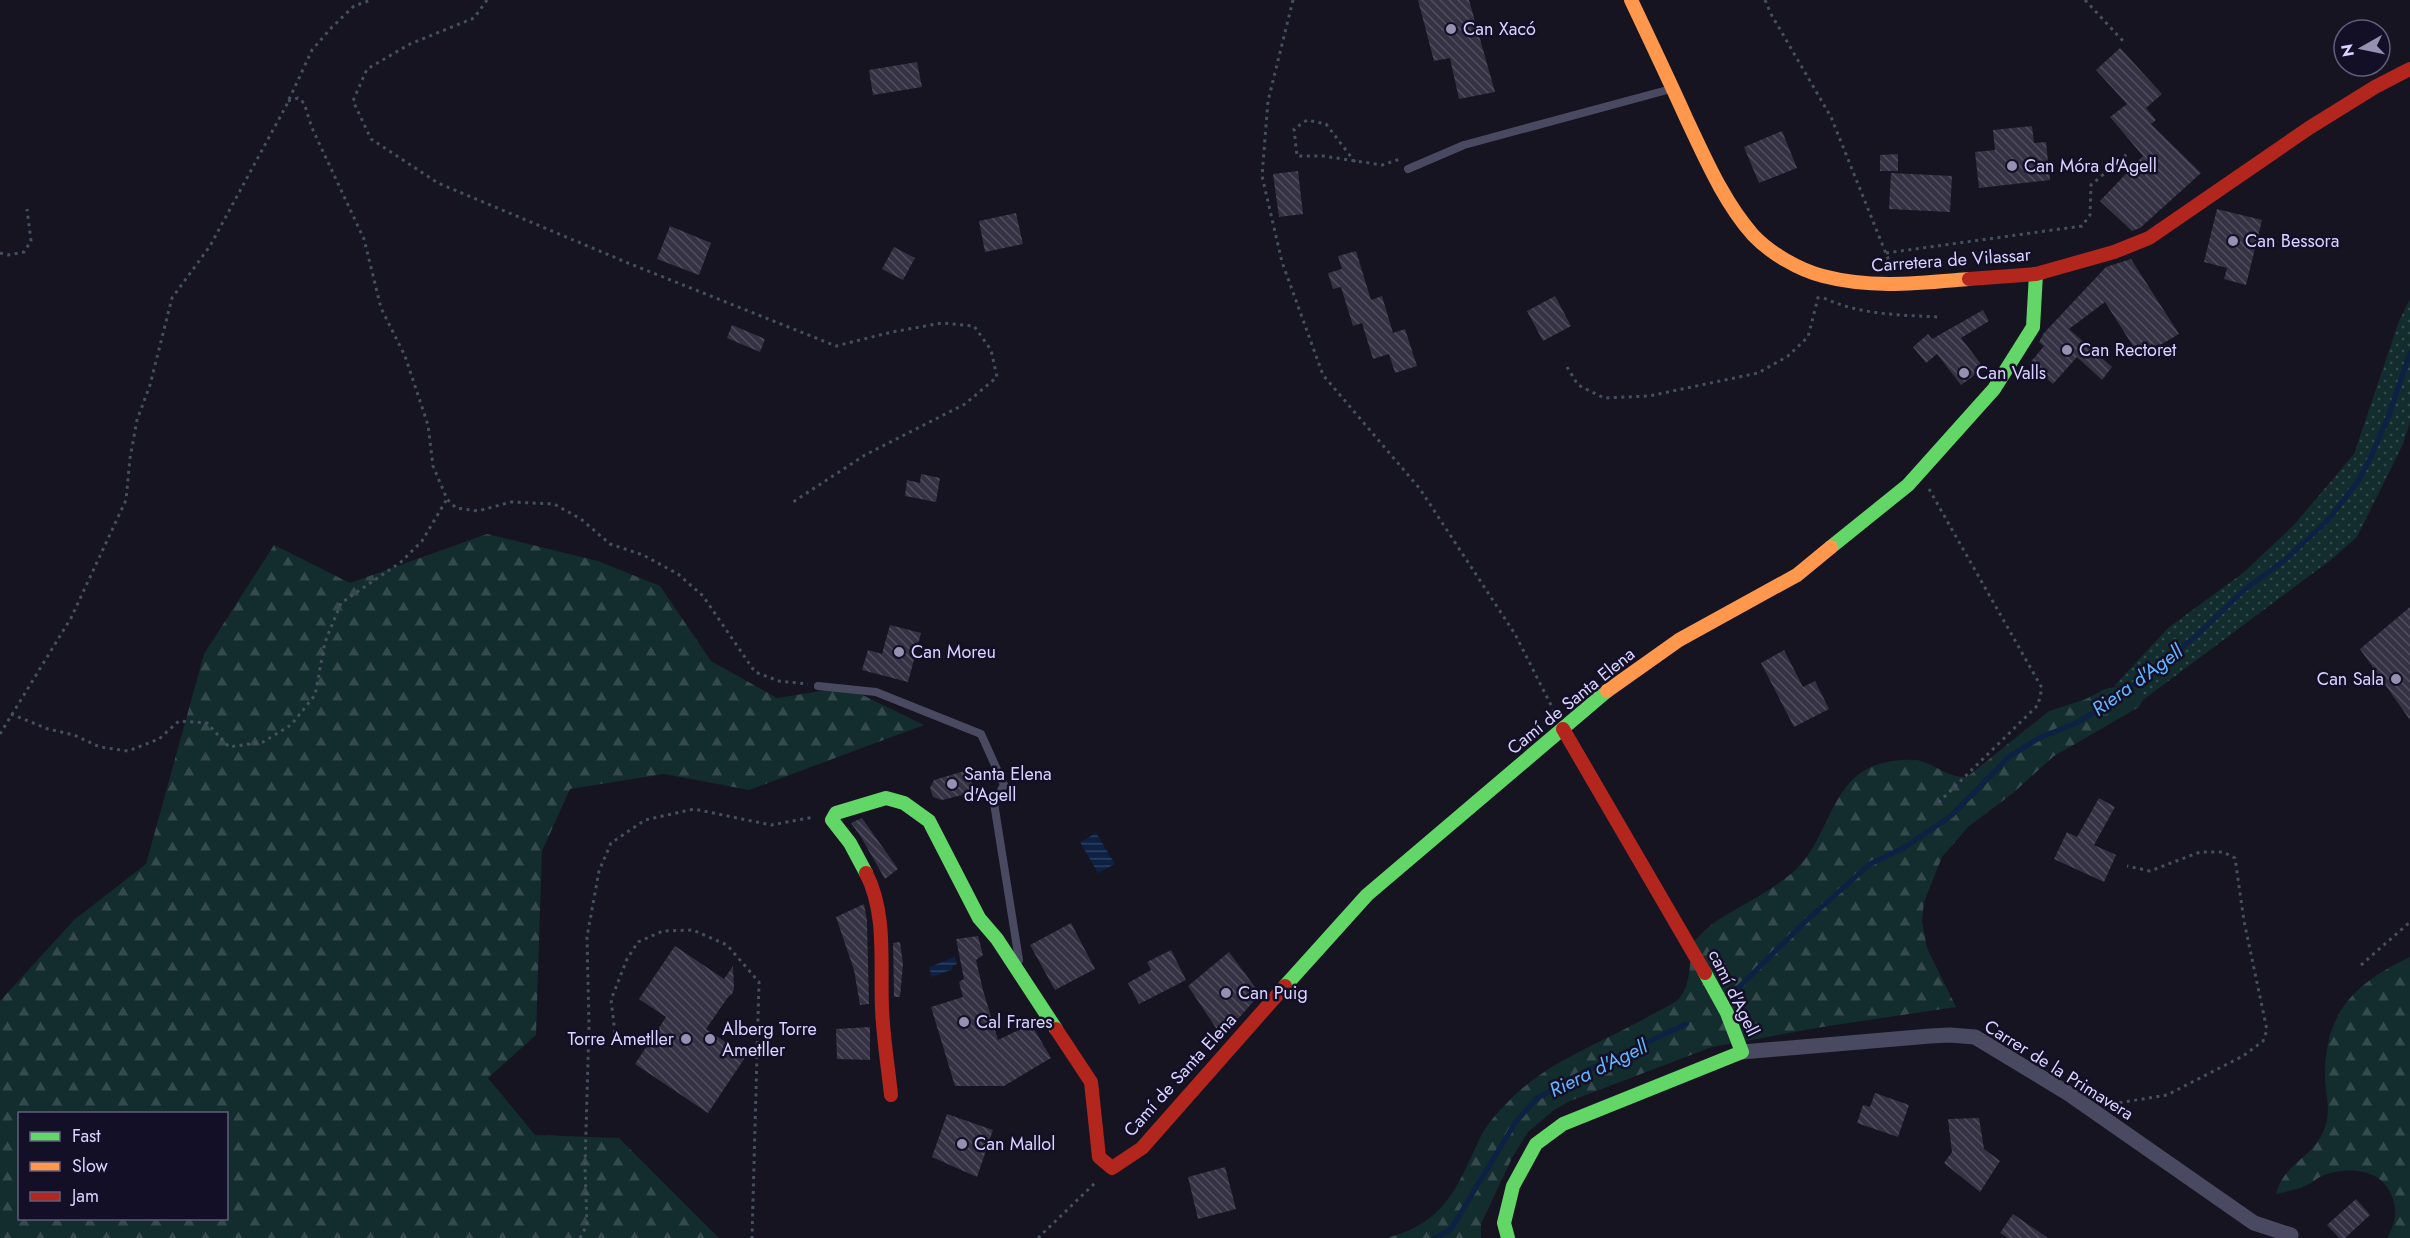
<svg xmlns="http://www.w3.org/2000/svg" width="2410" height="1238" viewBox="0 0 2410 1238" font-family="Jost,sans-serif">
<defs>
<pattern id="grass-dots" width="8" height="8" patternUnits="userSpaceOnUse" patternTransform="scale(1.5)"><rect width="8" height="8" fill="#132c2d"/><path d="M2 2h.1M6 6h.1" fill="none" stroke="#354a4c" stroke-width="1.8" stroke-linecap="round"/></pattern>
<pattern id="forest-firs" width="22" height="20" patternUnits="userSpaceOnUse" patternTransform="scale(1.5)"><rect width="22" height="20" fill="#132c2d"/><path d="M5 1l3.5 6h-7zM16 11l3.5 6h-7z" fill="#354a4c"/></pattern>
<pattern id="water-rules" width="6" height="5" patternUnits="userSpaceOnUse" patternTransform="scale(1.5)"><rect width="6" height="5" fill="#0d2144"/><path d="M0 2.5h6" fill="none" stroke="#304060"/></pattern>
<pattern id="building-back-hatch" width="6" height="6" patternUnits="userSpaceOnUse" patternTransform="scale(1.5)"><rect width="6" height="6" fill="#343243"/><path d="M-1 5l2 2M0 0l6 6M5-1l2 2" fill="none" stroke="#514f5f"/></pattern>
</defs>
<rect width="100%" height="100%" fill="#161421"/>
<path fill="url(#grass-dots)" d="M2410,299V422L2403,444L2357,537L2332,559L2143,700L2140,692L2124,685L2114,686L2168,628L2243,573L2294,525L2354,454L2399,321Z"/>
<path fill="url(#forest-firs)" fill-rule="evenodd" d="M487,534L598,561L660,586L711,661L777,698L846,687L924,725L749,790L664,774L570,789L542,851L536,1035L488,1078L535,1135L619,1138L719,1238H0V1001L74,920L146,864L204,654L274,545L350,583ZM20,1114H226V1218H20Z
M2124,685L2140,692L2143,700L2139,707L2054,756L2013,793L1968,827L1942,857L1924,902L1922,921L1927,948L1956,1007L1822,1027L1712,1047L1570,1101L1554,1110L1528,1132L1512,1158L1481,1224V1238H1387C1400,1234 1413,1230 1424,1222C1455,1202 1466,1166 1481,1136C1487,1124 1498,1112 1507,1103C1543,1064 1596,1045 1642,1020C1654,1013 1666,1008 1678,1000C1691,985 1690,964 1691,945C1699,936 1708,926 1718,920C1743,904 1782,886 1802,863C1830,831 1834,774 1883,763C1895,760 1912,758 1924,762C1940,768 1950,778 1967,777L2049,711L2086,699L2105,689Z
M2410,957V1238H2387C2396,1222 2398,1211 2391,1194C2380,1169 2350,1167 2327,1174C2321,1175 2316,1180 2311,1183C2300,1189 2288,1191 2276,1194C2284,1163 2313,1158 2324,1130C2332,1111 2325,1095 2325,1075C2325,1012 2355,983 2410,957Z"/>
<path fill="url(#water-rules)" d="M1096,833L1115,864L1098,873L1080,842Z
M955,957L957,964L952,966L953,969L932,977L929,967Z"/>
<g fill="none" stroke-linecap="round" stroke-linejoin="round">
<path stroke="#0d2144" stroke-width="5" d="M1737,989L1807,920L1870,864L1905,847L1951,816L2010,756L2041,737L2074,724L2109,704L2195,637L2244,590L2285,560L2329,519L2358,481L2370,459L2389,415L2410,353
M1435,1238L1451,1229L1515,1123L1536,1099L1574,1077L1686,1024"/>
</g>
<path fill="url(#building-back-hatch)" d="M1418,0H1469L1495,92L1459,99L1450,58L1434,61Z
M2120,48L2162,94L2146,108L2156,120L2151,124L2201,173L2140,228L2132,231L2100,201L2143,156L2110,117L2127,104L2096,70Z
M917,62L922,87L873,95L869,70Z
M2032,126L2034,143L2046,142L2050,180L1979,188L1975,152L1995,150L1993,130Z
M1782,131L1797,168L1759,183L1744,147Z
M1898,154V171H1880V155Z
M1298,171L1303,214L1279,217L1273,174Z
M1891,173L1952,176L1950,212L1889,209Z
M2217,209L2262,220L2246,285L2224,279L2227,268L2204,262Z
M1016,213L1023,244L985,252L979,221Z
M670,226L711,243L699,275L657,259Z
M894,247L915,258L903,280L882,269Z
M1356,251L1371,300L1382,296L1393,333L1405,329L1417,366L1395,373L1389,354L1373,359L1362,323L1353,326L1341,287L1333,289L1328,273L1342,269L1338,256Z
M2131,259L2179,334L2140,357L2105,302L2069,329L2112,367L2102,380L2077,357L2053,384L2029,364L2044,346L2039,342L2044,333L2106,267Z
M1555,296L1571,326L1543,341L1527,311Z
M1983,310L1989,321L1961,338L1984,368L1961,385L1937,354L1926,363L1913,347L1928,334L1932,339Z
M732,325L765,339L760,352L727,338Z
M921,474L940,478L936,502L905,496L907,480L920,483Z
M2410,607V720L2360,649Z
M890,625L921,633L908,682L862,670L868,650L882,654Z
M1784,650L1803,687L1815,681L1829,709L1794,727L1761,663Z
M968,770L974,792L942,800L933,797L930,788L934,780Z
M2099,798L2115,807L2094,845L2116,855L2104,882L2054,859L2067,832L2077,837Z
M862,818L898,869L885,879L861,837L851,823Z
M864,904L867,921L869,1004L860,1005L854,970L836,917Z
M1071,923L1095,969L1055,990L1030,945Z
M978,936L983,955L976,960L983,990L998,1040L1031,1024L1051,1058L1004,1086H955L931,1007L963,997L959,982L964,979L956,939Z
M900,942L903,964L900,997H894L893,943Z
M675,946L724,979L733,966L734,989L732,994L728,997L706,1029L746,1056L708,1113L635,1064L666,1017L639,999Z
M1171,950L1186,980L1139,1004L1128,983L1151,970L1147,962Z
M1229,952L1260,994L1222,1037L1188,986Z
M870,1027V1060L837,1059L836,1029Z
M1875,1093L1909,1105L1898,1137L1857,1123L1863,1105L1870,1107Z
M947,1114L993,1130L977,1177L932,1157Z
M1979,1118L1984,1149L2000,1161L1980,1192L1944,1163L1952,1152L1948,1119Z
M1225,1167L1236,1209L1198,1219L1188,1177Z
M2356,1199L2370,1215L2345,1238H2339L2327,1225Z
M2013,1214L2048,1238H2008L2000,1233Z"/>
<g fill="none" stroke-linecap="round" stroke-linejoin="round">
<path stroke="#44505f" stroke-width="3" stroke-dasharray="3 4.5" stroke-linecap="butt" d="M487,0L474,18L410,44L367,69L353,101L371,139L438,183L628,263L836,346L892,332L942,323L974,326L991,350L997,377L965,404L865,455L793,502
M1293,0L1268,101L1262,176L1282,262L1323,375L1420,489L1515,634L1554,711
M1765,0L1771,14L1831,117L1891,266
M2085,0L2125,43
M288,101L298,98L304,103L312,128L364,239L381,308L405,356L428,425L433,466L447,499L456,508L478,511L511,502L554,504L581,519L610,544L643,555L678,574L703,596L755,672L779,681L808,684
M1355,162L1326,124L1307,120L1294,129L1297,156H1323L1382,165L1400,159
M0,253L8,255L24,252L31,241L27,209
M1886,253L2082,226L2090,215L2091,185L2128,153
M1824,298C1860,315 1900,315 1939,317
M1567,367L1578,385L1604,398L1649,396L1758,373L1788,356L1808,337L1819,294
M1929,489L2042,688L2038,705L1937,804
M11,714L48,729L74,735L100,747L128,751L159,739L179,721L207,723L229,747L263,742L291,725L315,695L325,642L341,603L401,562L422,541L447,499
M0,734L71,618L126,500L130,458L137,420L150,385L172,298L210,246L286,106L312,50L332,27L354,6L371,0
M2361,965L2410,922
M615,1033L611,1000L627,959L638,942L663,931L693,930L727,945L759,982L752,1238
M2112,1104L2167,1095L2243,1056L2263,1041L2267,1030L2244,921L2235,858L2223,852H2200L2150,871L2127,866
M580,1238L587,1225L585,1166L589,1026L587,937L599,871L611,843L645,820L694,809L771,825L814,817
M1038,1238L1097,1181"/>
<path stroke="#4a4962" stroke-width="8" d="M1408,169L1464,145L1671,89
M818,686L876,692L981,734L1004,785L994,803L1019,960"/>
<path stroke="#4a4962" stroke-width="15" d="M1742,1052L1930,1036L1950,1035L1975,1037L2069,1094L2254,1223L2291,1235"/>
<path stroke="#63d668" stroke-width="14" d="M1831,547L1908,485L1994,389L2033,327L2036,274
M866,873L850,843L832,820L836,813L886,798L904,803L929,821L979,918L997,939L1056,1029
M1285,986L1367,895L1607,691
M1508,1238L1504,1223L1513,1186L1536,1144L1563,1124L1742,1052L1727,1013L1705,973"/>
<path stroke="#ff974d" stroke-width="14" d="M1631,0C1650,40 1669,80 1687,120C1706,160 1724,202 1753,235C1770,253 1799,270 1823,276C1872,289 1920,283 1969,279
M1607,691L1679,640L1797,575L1831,547"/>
<path stroke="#b3261e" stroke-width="14" d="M1969,279L2036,274L2114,252L2149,238L2309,128L2375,87L2410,69
M1563,729L1705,973
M866,873C887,914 880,963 882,1008C883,1037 888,1066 891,1095
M1056,1029L1091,1082L1099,1157L1112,1168L1142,1148L1285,986"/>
</g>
<g fill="#9591b1" stroke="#130f26" stroke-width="2">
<circle cx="1451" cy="29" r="6"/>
<circle cx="2012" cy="166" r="6"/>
<circle cx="2233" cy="241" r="6"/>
<circle cx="2067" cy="350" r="6"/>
<circle cx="1964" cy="373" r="6"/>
<circle cx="899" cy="652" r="6"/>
<circle cx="2396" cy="679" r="6"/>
<circle cx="952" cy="784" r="6"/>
<circle cx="1226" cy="993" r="6"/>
<circle cx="964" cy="1022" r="6"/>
<circle cx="686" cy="1039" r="6"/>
<circle cx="710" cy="1039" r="6"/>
<circle cx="962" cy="1144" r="6"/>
</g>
<g text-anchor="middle" stroke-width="5" stroke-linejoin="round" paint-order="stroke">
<g font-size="18" fill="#d9d4ff" stroke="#130f26" text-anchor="start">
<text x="1463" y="35">Can Xacó</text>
<text x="2024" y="172">Can Móra d'Agell</text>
<text x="2245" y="247">Can Bessora</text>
<text x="2079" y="356">Can Rectoret</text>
<text x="1976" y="379">Can Valls</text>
<text x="911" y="658">Can Moreu</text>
<text x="2384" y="685" text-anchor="end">Can Sala</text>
<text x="964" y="780">Santa Elena<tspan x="964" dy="21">d'Agell</tspan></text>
<text x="1238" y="999">Can Puig</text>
<text x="976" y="1028">Cal Frares</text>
<text x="722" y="1035">Alberg Torre<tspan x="722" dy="21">Ametller</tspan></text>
<text x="674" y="1045" text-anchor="end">Torre Ametller</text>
<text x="974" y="1150">Can Mallol</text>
</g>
<g font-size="18" fill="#d9d4ff" stroke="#130f26">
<text transform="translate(1951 260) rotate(-4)" y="6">Carretera de Vilassar</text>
<text transform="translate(1571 701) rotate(-39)" y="6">Camí de Santa Elena</text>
<text transform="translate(1734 993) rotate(64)" y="6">camí d'Agell</text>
<text transform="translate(2059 1070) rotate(32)" y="6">Carrer de la Primavera</text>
<text transform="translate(1180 1075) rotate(-48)" y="6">Camí de Santa Elena</text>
</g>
<g font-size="20" font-style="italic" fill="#62b6ff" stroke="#130f26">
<text transform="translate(2137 680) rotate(-36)" y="7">Riera d'Agell</text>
<text transform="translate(1598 1068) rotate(-26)" y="7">Riera d'Agell</text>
</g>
</g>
<rect x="18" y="1112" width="210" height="108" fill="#130f26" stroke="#625e7d" stroke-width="1.5"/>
<rect x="30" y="1132" width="30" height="9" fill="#63d668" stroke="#625e7d" stroke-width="1.5"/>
<text x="72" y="1142" font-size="18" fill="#d9d4ff">Fast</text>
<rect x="30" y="1162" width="30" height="9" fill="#ff974d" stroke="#625e7d" stroke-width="1.5"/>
<text x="72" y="1172" font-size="18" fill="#d9d4ff">Slow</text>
<rect x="30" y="1192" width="30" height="9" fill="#b3261e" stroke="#625e7d" stroke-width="1.5"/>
<text x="72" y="1202" font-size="18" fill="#d9d4ff">Jam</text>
<g transform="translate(2362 48) rotate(261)"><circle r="28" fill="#130f26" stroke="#625e7d" stroke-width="1.5"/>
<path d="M0-4.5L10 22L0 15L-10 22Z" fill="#9591b1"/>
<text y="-9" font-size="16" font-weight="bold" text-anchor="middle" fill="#d9d4ff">N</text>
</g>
</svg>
